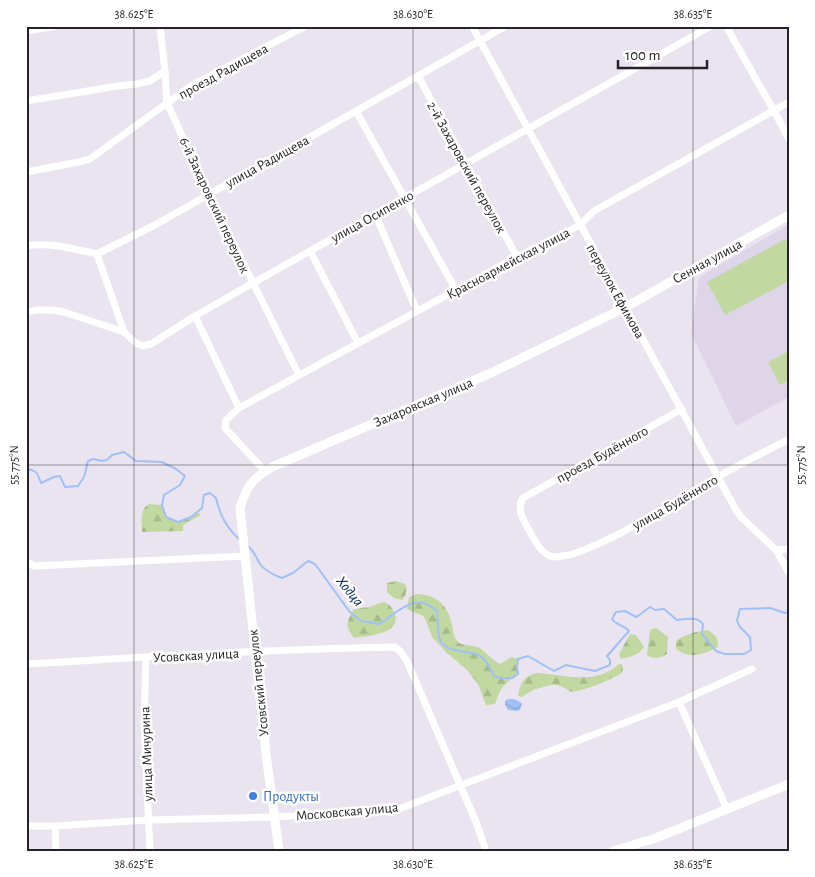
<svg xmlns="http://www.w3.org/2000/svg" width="815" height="877" viewBox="0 0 815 877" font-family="'Alegreya Sans',sans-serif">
<defs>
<pattern id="forest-firs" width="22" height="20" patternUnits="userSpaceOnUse" patternTransform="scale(1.25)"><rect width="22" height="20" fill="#c1d9a1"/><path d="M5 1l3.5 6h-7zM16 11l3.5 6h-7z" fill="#a6ba8b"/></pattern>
<pattern id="water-waves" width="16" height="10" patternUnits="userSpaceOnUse" patternTransform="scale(1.25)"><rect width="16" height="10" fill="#a1c0f5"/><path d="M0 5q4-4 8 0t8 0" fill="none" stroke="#8aa5d2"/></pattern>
</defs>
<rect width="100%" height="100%" fill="#eae4f0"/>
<path fill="#dfd5e9" d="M789,224V397L736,426L691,333L699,277Z"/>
<path fill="url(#forest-firs)" d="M149,504L162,505L166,517L178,522L191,517L197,512L201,515L183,525V531L142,532C142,523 139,509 149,504Z
M396,581L405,584L407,589L405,596L402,600L394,598L387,592V583Z
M417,594C437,595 448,605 452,625C453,631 454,639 459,643C465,646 473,645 478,647C487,652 491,660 500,664L511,657L518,659L517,667L518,674L504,685L500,691L495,704L486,705L478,684L467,670L447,653L432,637L426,621L423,616L407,609L409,597Z
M383,602C389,603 391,606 394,612C404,634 368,636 354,638C344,625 347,622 354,609L369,607Z
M656,628L668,637L667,654C661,658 654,660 647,655L650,630Z
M707,630C715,634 719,638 718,647C704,654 690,660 676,649V641C686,634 695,632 707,630Z
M630,634L636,635L644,647C639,655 630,657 621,659L619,654Z
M619,664H622L623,669L622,673C608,681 587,690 571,692C558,683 554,683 540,688C539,688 532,690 532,691C528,693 525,695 521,697L518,695C520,686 523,677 533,674C537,672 544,674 548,674C574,677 598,683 619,664Z"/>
<path fill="#c1d9a1" d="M785,239L789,246V281L725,315L707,282Z
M789,351V380L780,385L768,362Z"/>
<path fill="url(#water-waves)" d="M508,699H514L522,703L520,710L516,711L508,710L505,705V701Z"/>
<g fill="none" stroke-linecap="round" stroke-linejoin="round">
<path stroke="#a1c0f5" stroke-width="2" d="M26,472L30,469L37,473L41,483L54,477L60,476L65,487L78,486L84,477L88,461L93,459L102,461L107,460L112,455L124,452L136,461L162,462L176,469L185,476L180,485L164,495L162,505L166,517L178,522L191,517L202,508L204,495L210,493L216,498C220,516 227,528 240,540
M248,546C254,551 256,557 260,564C265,571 274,575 282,578L293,573L308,561L315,564L349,611L361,621L379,624C391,617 409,599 423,603C428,604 433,608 437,611C438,619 437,636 441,642C450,655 473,648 484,659C488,663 491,671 494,676L502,678H512L518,674L517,667L518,659L528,656L554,671L566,665L595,671L610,665V660L607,656L629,631C624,625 616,625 612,619L616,612L625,611L636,617C641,615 645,610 650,607L655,610L664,609L677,620C686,619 697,616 703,624L702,634L716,651L725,654H744L751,650L750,637L740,627L737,621L740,609L770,608L785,613L789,612"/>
<path stroke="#fff" stroke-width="7" d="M160,26L165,71L167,103L209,194L299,375
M472,26L736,510L743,519L776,550L789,573
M726,26L774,111L789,139
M26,31L57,26
M418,76L517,257
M26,101L118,86L137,84L150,81L165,71
M356,111L456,290
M26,172L79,162L90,159L192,85L306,26
M375,214L417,311
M26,246C51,242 73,249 97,254
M310,251L358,343
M97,254L155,225L506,26
M97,254L124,332
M26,312L38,310H52L64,312L124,332L136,343L143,346L151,344L195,316L253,283L711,26
M195,316L239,408
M682,409L523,498C516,508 523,520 529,530C534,539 541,555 554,557C559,557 564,555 569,555C585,551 600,543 615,536C650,518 683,496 718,477C741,463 765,452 789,439
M265,471L225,428L226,420L239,408L517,257L580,225L594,211L789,102
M776,550L789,549
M26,562L34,566L245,556
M146,657L144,724L150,851
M26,664C149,657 272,649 395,647L400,651L407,661L476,822L486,851
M679,702L727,809
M26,826H55L148,820L274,817L396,810L679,702L752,669
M55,826L56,851"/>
<path stroke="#fff" stroke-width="9" d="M279,851L266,754L240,508C247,486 252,479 272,467L491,373L626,307L789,215
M613,851L656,838L789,784"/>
</g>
<path fill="none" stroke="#252327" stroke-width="1" stroke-opacity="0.45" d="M134,26V851M413,26V851M693,26V851M26,465H789"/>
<circle fill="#3f7fe0" stroke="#fff" stroke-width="2" cx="253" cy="796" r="5"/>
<g text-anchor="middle" stroke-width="5" stroke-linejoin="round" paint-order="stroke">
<g font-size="14" fill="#252327" stroke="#fff">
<text transform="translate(223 71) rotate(-29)" y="5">проезд Радищева</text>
<text transform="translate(267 161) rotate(-29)" y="5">улица Радищева</text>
<text transform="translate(467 167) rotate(61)" y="5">2-й Захаровский переулок</text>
<text transform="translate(215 205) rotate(65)" y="5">6-й Захаровский переулок</text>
<text transform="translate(372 216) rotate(-29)" y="5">улица Осипенко</text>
<text transform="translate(707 261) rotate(-29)" y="5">Сенная улица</text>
<text transform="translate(508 263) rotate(-28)" y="5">Красноармейская улица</text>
<text transform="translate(616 291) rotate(61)" y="5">переулок Ефимова</text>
<text transform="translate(423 402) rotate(-23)" y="5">Захаровская улица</text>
<text transform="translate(602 454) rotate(-29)" y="5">проезд Будённого</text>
<text transform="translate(675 502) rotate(-30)" y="5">улица Будённого</text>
<text transform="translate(196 655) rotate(-3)" y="5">Усовская улица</text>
<text transform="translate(258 683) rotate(-96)" y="5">Усовский переулок</text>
<text transform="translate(146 754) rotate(-92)" y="5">улица Мичурина</text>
<text transform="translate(347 811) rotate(-5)" y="5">Московская улица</text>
</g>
<g font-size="14" fill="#366cbe" stroke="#fff" text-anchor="start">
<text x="263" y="801">Продукты</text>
</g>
<g font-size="15" font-style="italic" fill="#042661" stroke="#fff">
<text transform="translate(350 591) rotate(51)" y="5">Ходца</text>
</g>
</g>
<rect width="815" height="877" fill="none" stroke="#ffffff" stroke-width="55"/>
<path d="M618 60v8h89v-8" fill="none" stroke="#252327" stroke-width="2.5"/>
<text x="625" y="60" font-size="15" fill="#252327" stroke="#ffffff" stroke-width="4" paint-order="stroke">100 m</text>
<rect x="28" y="28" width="760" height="822" fill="none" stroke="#252327" stroke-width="2"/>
<g font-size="12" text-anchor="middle" fill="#252327">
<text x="134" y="18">38.625°E</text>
<text x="413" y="18">38.630°E</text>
<text x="693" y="18">38.635°E</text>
<text transform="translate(14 465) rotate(-90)" y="4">55.775°N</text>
<text transform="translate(801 465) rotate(-90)" y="4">55.775°N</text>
<text x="134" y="868">38.625°E</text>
<text x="413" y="868">38.630°E</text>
<text x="693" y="868">38.635°E</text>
</g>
</svg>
